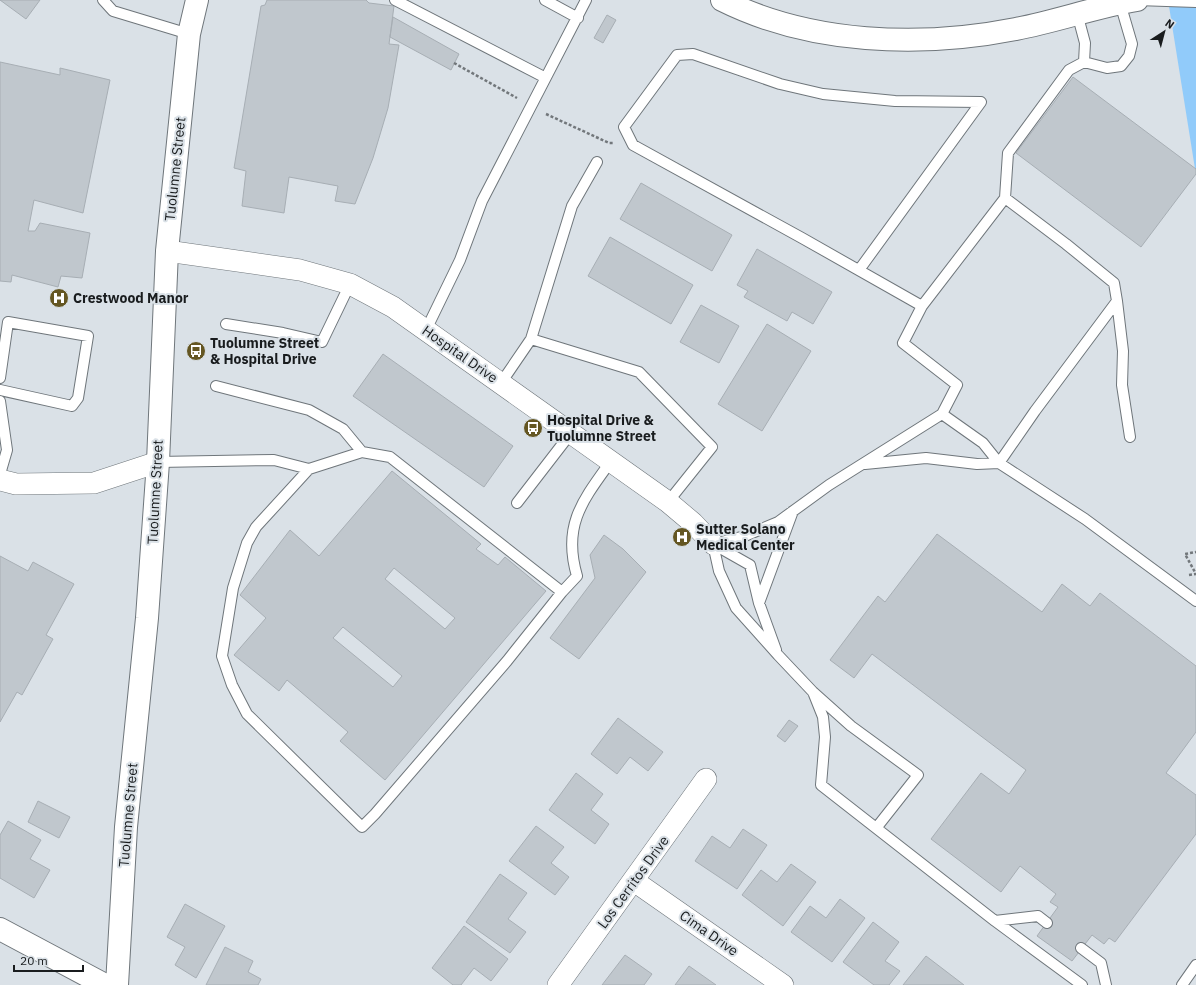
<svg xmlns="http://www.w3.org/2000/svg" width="1196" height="985" viewBox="0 0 1196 985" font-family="'IBM Plex Sans',sans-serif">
<rect width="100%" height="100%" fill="#dae1e7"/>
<path fill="#91cbfa" d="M1168,0H1196V175Z"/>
<path fill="#c0c7cd" stroke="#a7aeb4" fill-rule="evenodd" d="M0,0H40L26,19Z
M267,0H366L369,3L394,6L389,44L399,45L388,108L373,158L355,204L335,201L338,186L289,177L284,213L242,206L246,171L234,168L261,6L265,5Z
M607,15L616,20L603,43L594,38Z
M393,17L459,54L451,70L390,37Z
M0,62L60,75V68L110,80L83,213L34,200L28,231H35L40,223L90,233L82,278L61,276L58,287L12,275L11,282L0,281Z
M1073,77L1196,169V174L1141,247L1016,153Z
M641,183L732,235L712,271L620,219Z
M610,237L693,285L671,324L588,276Z
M757,249L832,292L813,324L792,312L787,321L744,297L748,291L737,285Z
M701,305L739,326L719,363L680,342Z
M767,324L811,351L762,431L718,404Z
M383,354L513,446L484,487L353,396Z
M392,471L481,544L476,549L498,565L505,557L546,591L385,780L340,741L348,732L287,680L279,691L234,655L266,618L240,595L290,530L319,556ZM394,568L455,618L445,629L385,579ZM343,627L402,676L393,687L333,638Z
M937,534L1042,612L1062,584L1090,606L1100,593L1196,666V732L1166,773L1196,795V834L1115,942L1109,938L1104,944L1092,935L1072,961L1037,936L1058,907L1050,902L1056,894L1020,866L1001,892L931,839L981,773L1009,794L1026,770L872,654L854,678L830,660L878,596L885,602Z
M604,535L623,549L646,572L579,659L550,638L595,578L590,555Z
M0,556L28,571L33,562L74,584L46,635L53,639L22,695L17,692L0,722Z
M618,718L663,752L648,771L630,757L617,774L591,754Z
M789,720L798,726L785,742L777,736Z
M576,773L603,794L591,810L609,824L595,844L549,810Z
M38,801L70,817L59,838L28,822Z
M8,821L41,840L30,859L50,870L34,898L0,878V835Z
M536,826L564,847L551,863L569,877L555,895L509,861Z
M743,829L767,845L737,889L695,861L712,836L730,848Z
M791,864L816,882L783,926L742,895L761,870L777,882Z
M500,874L527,893L508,919L526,932L510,953L466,922Z
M840,899L865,918L832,962L791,932L810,906L826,918Z
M185,904L225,926L196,978L175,965L185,947L167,937Z
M873,922L899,942L885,961L900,971L889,985H874L843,962Z
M464,926L508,959L491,981L474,968L461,985H453L432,968Z
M225,947L253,961L248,972L261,979L258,985H206Z
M625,955L652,974L644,985H602Z
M926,956L964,985H903Z
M689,966L716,985H675Z"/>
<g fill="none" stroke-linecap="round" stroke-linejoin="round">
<g stroke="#6f767b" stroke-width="12">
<path id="lane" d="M103,0L113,11L189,34
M395,0L544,77
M545,0L578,18
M1137,0L1196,2
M1077,13L1085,43L1084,62
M859,270L981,102L895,101L823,94L780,84L693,54L677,55L624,127L633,145L802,238L922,306
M1117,301L1123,351L1122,385L1130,437
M226,324L283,333L322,342L350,284
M426,330L460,260L482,201L586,0
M531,339L639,372L712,447L668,502
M0,378L8,322L88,336L78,398L72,406L0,390
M501,383L531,339L572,206L597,162
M216,386L309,410L343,429L362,452
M0,401L7,450L0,474
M942,414L957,385L903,343L922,306L1005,198L1008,153L1069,70L1084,62L1107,68L1121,66L1129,56L1132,44L1120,3
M942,414L983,443L999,463L1085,519L1196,601
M158,462L274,460L309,469L362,452L390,457L562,592L507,661L375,814L362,827L247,714L232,685L222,656L233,588L247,543L256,527L309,469
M999,463L1035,411L1117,301L1114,283L1066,244L1005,198
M865,464L926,458L977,464L999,463
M517,503L571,433
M713,544L719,571L736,608L778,655L813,692L851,726L918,775L877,827
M713,544L745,536L778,522L829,485L942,414
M713,544L750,565L759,603L776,650
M562,592L577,576C562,525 583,500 611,461
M759,603L793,511
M813,692L823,717L825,737L821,785L995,921L1082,985
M995,921L1038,916L1047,923
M1081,948L1101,963L1106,985
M1182,985L1196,965"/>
</g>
<g stroke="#6f767b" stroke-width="22">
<path id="street" d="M167,251L300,270L350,284L393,307L668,502L693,523L713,544
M0,480L16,484L94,483L158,462
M634,881L783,985
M558,985L706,779"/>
</g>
<g stroke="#6f767b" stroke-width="24">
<path id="secondary" d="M722,0C810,44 920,48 1016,29C1057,21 1096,7 1137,0
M0,929L105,985
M117,985L126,827L147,618L158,462L167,251L189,34L197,0"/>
</g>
<path stroke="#72777b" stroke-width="2.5" stroke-dasharray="3 2" stroke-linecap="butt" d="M454,63L517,98
M546,114L609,143H614
M1189,575L1196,574L1185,554L1196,552"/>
<use href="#lane" stroke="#fff" stroke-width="10"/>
<use href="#street" stroke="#fff" stroke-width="21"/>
<use href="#secondary" stroke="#fff" stroke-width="22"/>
</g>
<defs>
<g id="hospital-disc" transform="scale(1)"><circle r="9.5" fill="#645622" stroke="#dae1e7"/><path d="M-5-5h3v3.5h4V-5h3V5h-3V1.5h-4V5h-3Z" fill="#fff"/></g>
<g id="bus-disc" transform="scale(1)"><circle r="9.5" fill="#645622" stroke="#dae1e7"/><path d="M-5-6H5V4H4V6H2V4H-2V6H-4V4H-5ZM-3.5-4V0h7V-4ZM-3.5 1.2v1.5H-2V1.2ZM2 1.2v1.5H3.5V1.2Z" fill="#fff"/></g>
</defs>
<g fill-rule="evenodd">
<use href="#hospital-disc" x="59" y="298"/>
<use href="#bus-disc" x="196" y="351"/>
<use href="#bus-disc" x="533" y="428"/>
<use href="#hospital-disc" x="682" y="537"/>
</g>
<g text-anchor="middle" stroke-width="4" stroke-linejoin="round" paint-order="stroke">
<g font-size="14" fill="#191c1e" stroke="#dae1e7">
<text transform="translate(175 169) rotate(-84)" y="5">Tuolumne Street</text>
<text transform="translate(460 354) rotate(35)" y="5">Hospital Drive</text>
<text transform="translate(155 492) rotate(-87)" y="5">Tuolumne Street</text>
<text transform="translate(128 815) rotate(-85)" y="5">Tuolumne Street</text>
<text transform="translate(633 882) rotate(-54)" y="5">Los Cerritos Drive</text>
<text transform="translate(709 933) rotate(35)" y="5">Cima Drive</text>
</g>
<g font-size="14" font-weight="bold" fill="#191c1e" stroke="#dae1e7" text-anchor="start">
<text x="73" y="303">Crestwood Manor</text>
<text x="210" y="348">Tuolumne Street<tspan x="210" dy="16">&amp; Hospital Drive</tspan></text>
<text x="547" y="425">Hospital Drive &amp;<tspan x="547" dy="16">Tuolumne Street</tspan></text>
<text x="696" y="534">Sutter Solano<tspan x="696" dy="16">Medical Center</tspan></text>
</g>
</g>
<g transform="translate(1164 32) rotate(36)" stroke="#dae1e7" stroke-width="3" paint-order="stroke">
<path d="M0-3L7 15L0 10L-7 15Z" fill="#191c1e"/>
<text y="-6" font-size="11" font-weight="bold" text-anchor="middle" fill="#191c1e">N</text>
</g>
<path d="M14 965v6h69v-6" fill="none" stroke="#191c1e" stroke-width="2"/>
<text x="20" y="965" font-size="12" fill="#191c1e" stroke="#dae1e7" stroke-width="3" paint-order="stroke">20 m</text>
</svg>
